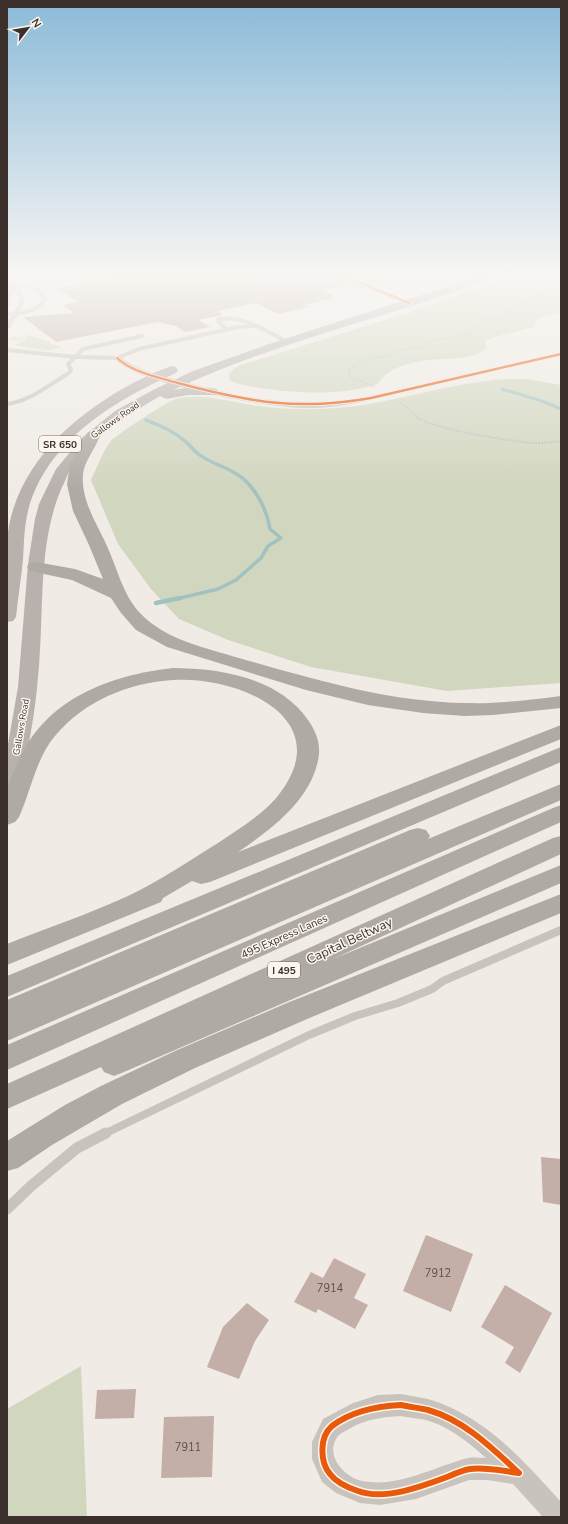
<svg xmlns="http://www.w3.org/2000/svg" width="568" height="1524" viewBox="0 0 568 1524" font-family="'Nunito Sans',sans-serif">
<rect width="100%" height="100%" fill="#f0ebe5"/>
<path fill="#d1d6bf" d="M509,277H561V313L543,316L538,319L534,327L502,335L485,341L487,348C474,359 459,358 443,359C422,360 389,364 378,384C343,395 305,394 268,389C254,387 241,386 229,380V373L238,366L407,313Z
M29,335L51,342L49,343L61,347L53,350H43L15,345L27,339V336Z
M506,379H528L561,385V683L447,691L311,667L228,640L179,619L151,589L118,544L91,480C97,468 102,453 110,442C116,435 168,401 176,399C200,393 227,401 251,405C273,408 296,410 318,409C382,408 443,383 506,379Z
M81,1366L87,1517H7V1409Z"/>
<g fill="none" stroke-linecap="round" stroke-linejoin="round">
<path stroke="#a1c2c1" stroke-width="3" d="M502,389L542,401L561,409"/>
<path stroke="#a1c2c1" stroke-width="3.5" d="M146,420C161,426 174,431 186,442C190,445 193,450 197,453C208,462 223,466 235,473C254,484 267,509 270,529L281,538L268,546L261,558L236,580L218,589L176,599"/>
<path stroke="#a1c2c1" stroke-width="4.5" d="M156,603L180,598"/>
</g>
<path fill="#c3afa7" d="M117,277H342L354,283L337,284L334,288L322,290L334,296L331,297L334,298L303,305L309,307L278,314L256,303L217,311L223,315L198,320L210,327L185,332L176,326L158,322L56,342L23,317L74,313L63,305L78,302L56,288Z
M541,1157L561,1159V1205L543,1202Z
M426,1235L473,1254L451,1312L403,1291Z
M334,1258L366,1274L354,1298L368,1305L355,1329L318,1309L316,1313L294,1302L311,1272L323,1278Z
M505,1285L552,1313L520,1373L505,1363L514,1347L481,1327Z
M247,1303L269,1320L255,1341L239,1379L207,1367L223,1327Z
M136,1389L134,1418L95,1419L97,1390Z
M214,1416L212,1477L161,1478L164,1417Z"/>
<g fill="none" stroke-linecap="round" stroke-linejoin="round">
<path stroke="#c2bbb6" stroke-width="1.5" stroke-dasharray="1 1" stroke-linecap="butt" d="M13,337L26,339
M9,339H17L19,341
M374,387L349,376V370L360,362L371,358L386,356L406,349L420,348L430,341L462,335L473,330L482,321L499,318L507,311L532,301L539,293L561,288
M399,401L418,418"/>
<path stroke="#c2bbb6" stroke-width="2" stroke-dasharray="1.5 1.5" stroke-linecap="butt" d="M416,417C429,428 517,443 536,443C544,443 553,442 561,441"/>
<path stroke="#c9c3be" stroke-width="4" d="M358,283L379,279
M337,287H366
M7,314C22,314 36,312 45,299C38,285 28,286 14,287
M227,330L218,321L219,319C244,315 266,331 287,342
M7,350L76,357L117,358L139,349L238,327L253,326
M7,404C30,401 49,385 69,373L71,370L68,364L83,349L142,336"/>
<path stroke="#c9c3be" stroke-width="8" d="M104,1134L309,1035L355,1016L398,1003L432,989L443,981L561,930"/>
<path stroke="#c9c3be" stroke-width="11" d="M7,1209L31,1186L77,1148L106,1133"/>
<path fill="#c9c3be" fill-rule="evenodd" d="M11,277H17L16,285L25,297L23,307L10,328H7V321L17,307L19,297L14,291L10,305L7,307V293Z
M343,277H352L412,303L409,305L390,298Z
M561,352V356L371,400C348,405 325,409 302,408C265,407 135,384 113,358L114,356H120C137,371 160,375 181,381C249,400 300,409 371,396Z
M401,1394C410,1396 419,1397 428,1399C484,1415 524,1461 561,1502V1517H543L513,1484L487,1480H469L416,1499L380,1505L360,1503L336,1493L322,1482L312,1459V1442L323,1419L353,1403L378,1395ZM401,1416C410,1418 420,1418 429,1421C450,1427 469,1443 486,1458C480,1458 473,1457 468,1458C433,1467 399,1488 362,1481C343,1477 323,1453 339,1435C341,1433 346,1431 349,1429C366,1419 382,1417 401,1416Z"/>
<path fill="#b8b1ad" fill-rule="evenodd" d="M477,277H493L492,279C386,318 275,342 173,390C187,387 202,386 217,389L218,392L217,395H188L166,399L160,396C127,416 91,437 70,470C67,475 65,482 62,487C38,542 44,607 39,666C36,708 29,750 18,791L15,796L7,798V750L18,687L28,564L35,519L39,504L56,469L83,437L115,411L153,390L193,371L272,343Z
M172,366L176,367L178,370L176,373C115,400 46,441 28,511C24,527 24,544 23,560C21,579 18,598 16,617L13,621L7,622C7,588 2,543 13,510C31,452 81,411 133,383C145,377 159,370 172,366Z"/>
<path fill="#afaaa4" fill-rule="evenodd" d="M93,431L98,432L100,435C96,449 84,460 83,475C81,500 96,522 106,544C117,567 123,596 141,614C166,640 206,648 239,658C314,679 388,702 466,703C498,704 529,700 561,696V708L493,715L465,716L423,713L368,705L306,690L167,647L136,630L121,613L111,598L72,580L30,571L27,567L30,563L36,562L75,569L103,579L89,545L73,511L67,484L70,464L86,435L88,432Z
M173,668C220,668 279,678 308,720C315,730 320,741 319,754C314,798 272,829 238,852L561,725V739L210,882L201,884L192,881L163,898L161,902L7,965V944C47,928 89,914 128,896C159,881 189,861 218,843C238,829 261,816 277,797C340,719 240,676 173,680C128,683 84,701 55,736C36,758 31,791 19,817L15,822L7,825C7,814 6,802 7,791C8,782 14,771 18,763C44,699 110,675 173,668Z
M561,747V762L7,997V976Z
M561,784V800L7,1041V1000L410,830L418,828L426,830L430,836L428,839Z
M561,805V822L7,1070V1045L553,808Z
M561,836V854L333,959L561,865V883L124,1072L114,1076L104,1072L101,1067L7,1109V1084L553,838Z
M561,894V913L307,1019L195,1068L122,1104L52,1145L18,1168L7,1171V1141L65,1105L101,1086L175,1051L287,1003Z"/>
<g stroke="#fbf5ee" stroke-width="4">
<path id="cycleway-far1" d="M346,277L409,303
M117,358C134,373 157,377 178,383C248,402 299,411 371,398L561,354"/>
</g>
<g stroke="#fbf5ee" stroke-width="9">
<path id="cycleway" d="M401,1405C410,1407 420,1408 428,1410C464,1420 492,1448 519,1473C503,1471 486,1467 470,1469C463,1470 454,1474 447,1477C423,1486 384,1501 358,1491C349,1488 336,1482 330,1474C320,1462 319,1437 332,1426C352,1411 377,1406 401,1405Z"/>
</g>
<use href="#cycleway-far1" stroke="#e8590c" stroke-width="2.5"/>
<use href="#cycleway" stroke="#e8590c" stroke-width="6"/>
</g>
<linearGradient id="sky" x2="0" y2="1"><stop stop-color="#8bbad8"/><stop offset="0.56" stop-color="#f8f6f3"/><stop offset="1" stop-color="#f8f6f3" stop-opacity="0"/></linearGradient>
<rect width="568" height="491" fill="url(#sky)"/>
<g text-anchor="middle" stroke-width="3" stroke-linejoin="round" paint-order="stroke">
<g font-size="9" fill="#3b302b" stroke="#fbf5ee">
<text transform="translate(115 420) rotate(-35)" y="3">Gallows Road</text>
<text transform="translate(21 727) rotate(-80)" y="3">Gallows Road</text>
</g>
<g fill="#fbf5ee" stroke="#756b66" stroke-width="1">
<rect x="39" y="436" width="42" height="16" rx="3"/>
<rect x="268" y="962" width="32" height="16" rx="3"/>
</g>
<g font-size="10" font-weight="bold" fill="#3b302b">
<text x="60" y="448">SR 650</text>
<text x="284" y="974">I 495</text>
</g>
<g font-size="11" fill="#3b302b" stroke="#fbf5ee">
<text transform="translate(284 936) rotate(-24)" y="4">495 Express Lanes</text>
</g>
<g font-size="11" fill="#5d504a">
<text x="438" y="1277">7912</text>
<text x="330" y="1292">7914</text>
<text x="188" y="1451">7911</text>
</g>
<g font-size="13" fill="#3b302b" stroke="#fbf5ee">
<text transform="translate(349 940) rotate(-25)" y="5">Capital Beltway</text>
</g>
</g>
<rect width="568" height="1524" fill="none" stroke="#3b302b" stroke-width="16"/>
<g transform="translate(28 28) rotate(59)" stroke="#fbf5ee" stroke-width="3" paint-order="stroke">
<path d="M0-3L7 15L0 10L-7 15Z" fill="#3b302b"/>
<text y="-6" font-size="11" font-weight="bold" text-anchor="middle" fill="#3b302b">N</text>
</g>
</svg>
